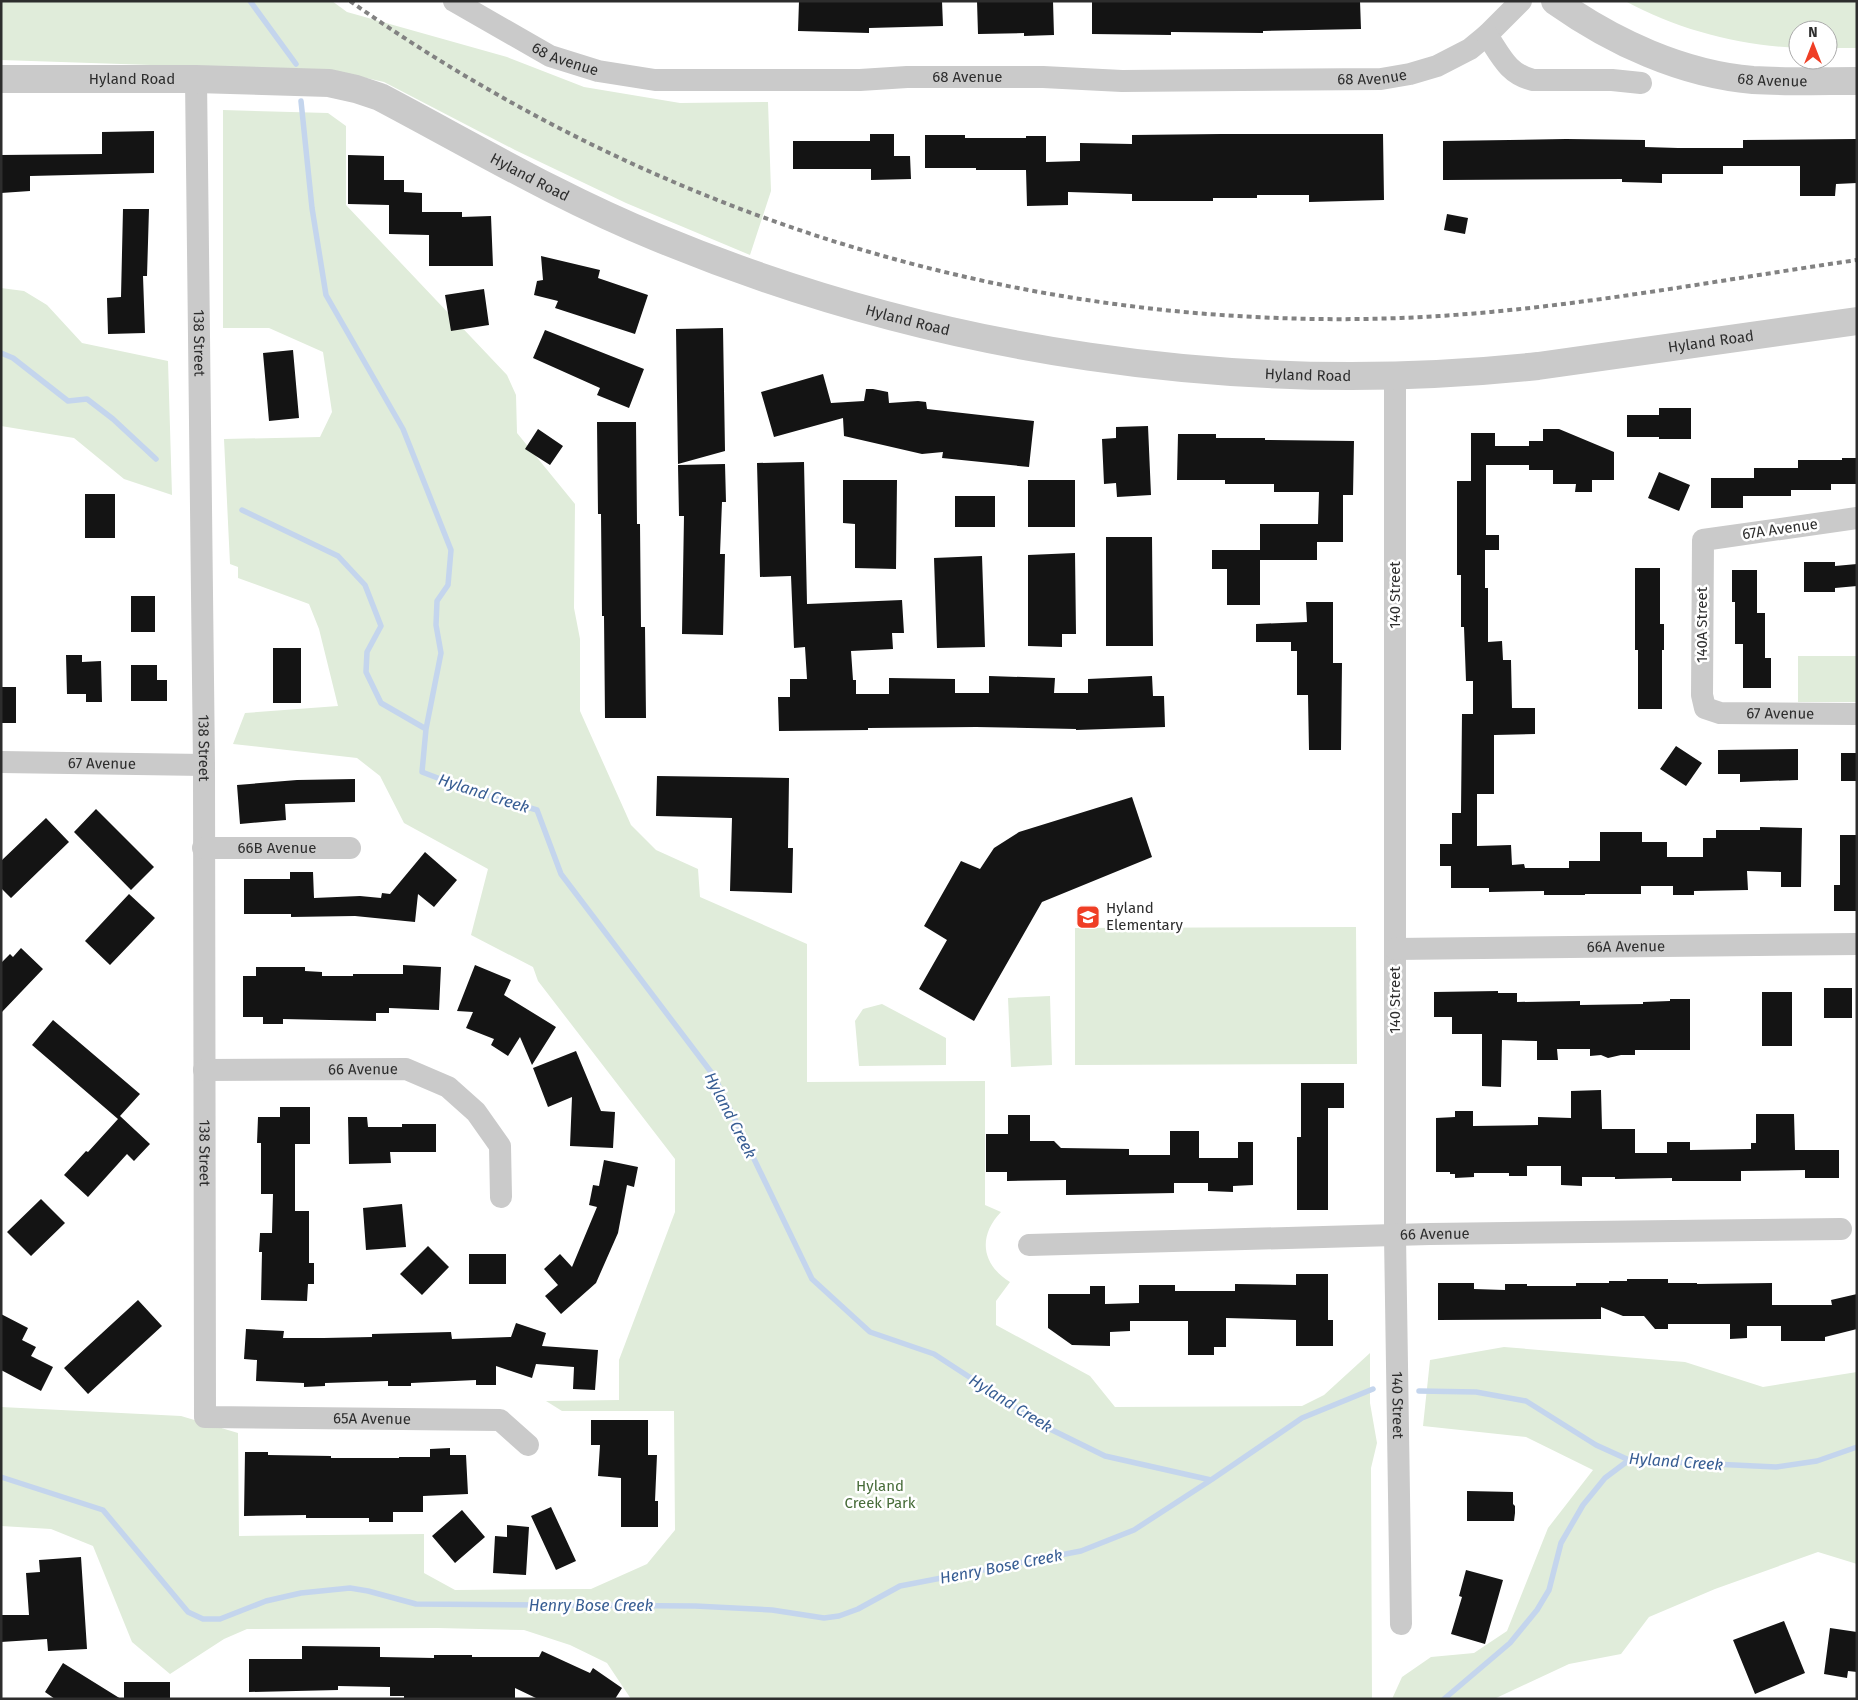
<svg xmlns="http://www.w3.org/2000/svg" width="1858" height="1700" viewBox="0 0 1858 1700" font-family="'Fira Sans',sans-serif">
<rect width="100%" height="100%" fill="#fff"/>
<path fill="#e0ecda" d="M1,1H332L347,12L507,57L584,87L680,103L768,102L771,191L750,255L626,203L515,150L384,82L335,71L1,60Z
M1625,1H1857V48H1828V30H1798V48C1737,45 1679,30 1625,1Z
M223,110L328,113L346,126V205L507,375L516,395L517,433L575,504L574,608L580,639V711L631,825L656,850L698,869L700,897L807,944V1082L985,1081V1205L1001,1212C978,1236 981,1264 1010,1282L996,1301V1325L1090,1376L1115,1407L1302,1406L1324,1395L1370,1353V1403L1377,1443L1371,1468L1372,1699H631L607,1663L570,1645L524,1630L438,1628L247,1629L224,1639L170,1674L132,1642L93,1546L51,1529L1,1526V1407L181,1416L238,1433L239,1536L424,1534V1573L455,1590L591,1589L647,1564L675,1530L674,1411H562L546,1401L619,1400V1360L675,1212V1159L538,981L533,967L471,935L488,869L404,823L380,776L357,758L233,744L245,713L338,706L319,629L309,604L238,578V567L230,564L224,439L320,437L332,412L323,352L269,328H223Z
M1,288L24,291L47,305L82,343L168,361L172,495L124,479L74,438L1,426Z
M1798,656H1857V702H1798Z
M1356,927L1357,1064L1075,1065V928Z
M1050,996L1052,1065L1011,1067L1008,998Z
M882,1004L946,1038V1065L859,1066L855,1021L863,1009Z
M1504,1347L1685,1362L1763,1387L1857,1372V1564L1818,1552L1715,1589L1649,1617L1621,1654L1569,1664L1494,1699H1392L1402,1677L1431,1657L1474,1653L1507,1631L1548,1528L1593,1470L1526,1437L1423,1426L1430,1360Z"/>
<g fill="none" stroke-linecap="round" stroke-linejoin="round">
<path stroke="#c4d5ed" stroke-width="5.5" d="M250,1L296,64
M301,101L312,208L326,295L403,429L451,550L448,585L437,601L436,625L441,653L426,729
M1,353L13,358L68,401L87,399L113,419L156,459
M242,510L338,556L365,585L381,626L367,652L366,672L381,703L426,729L422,772L464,788L537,810L561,874L714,1076L812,1279L870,1332L934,1354L1046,1427L1105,1456L1211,1480L1302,1418L1373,1389
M1419,1391L1476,1392L1526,1401L1596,1445L1629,1460L1776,1467L1817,1461L1857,1447
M1,1477L103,1510L188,1612L203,1619H220L266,1601L301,1593L350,1588L368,1591L416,1604L695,1606L772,1610L824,1618L839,1616L858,1609L900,1586L1081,1551L1134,1530L1211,1480
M1444,1699L1510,1643L1537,1610L1549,1590L1561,1543L1583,1505L1605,1478L1629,1460"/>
</g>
<path fill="#141414" d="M799,1H942L943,26L869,28V33L798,31Z
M977,1H1053L1054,35L1024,36V33L978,34Z
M1092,1H1360L1361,29L1263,31V33L1171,32V35L1092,34Z
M154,131V173L30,176V191L1,193V155L102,154V132Z
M870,134H894V156H910L911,179L871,180V169H793V141H870Z
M1221,134H1383L1384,200L1309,202V195H1257V198H1213V201H1132V194L1068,192V205L1027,206L1026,170H976V168H925V135H965V138H1026V136H1046V162L1080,161V143L1132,144V135Z
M1566,139L1645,140V147L1678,148H1743V140L1857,139V183L1836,184L1835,196H1800V166H1723V174H1662V183L1622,182V179L1443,180V141Z
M348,155L384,156V180H404V192L422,193V212H462V217L491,216L493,266H429V235L389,234V205L348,204Z
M123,209H149L147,276H143L145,333L108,334L107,298L121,297Z
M1447,214L1468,218L1465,234L1444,230Z
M541,256L600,270L598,278L648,295L635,334L555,308L558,301L534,295L537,281L543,280Z
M484,289L489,325L451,331L445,295Z
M723,328L725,451L678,464L676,329Z
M545,330L644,369L629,408L597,395L600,388L533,358Z
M293,350L299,418L269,421L263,353Z
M823,374L831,403L864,401L866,389H873L888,392L889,403L918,401L926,402L927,409L1034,421L1029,467L942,458L943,452L922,454L844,436L843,418L774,437L761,392Z
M1659,408H1691V439H1659V437H1627V415H1659Z
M597,422H636L637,524H640L641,627H645L646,718H605L604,616H602L601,514H598Z
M1148,426L1151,495L1117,497L1116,483L1104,484L1102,439L1116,438V427Z
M538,429L563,446L550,465L525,449Z
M1543,429H1559L1614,452V480H1592V492H1575L1576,484H1553V470H1529V465H1486V535H1499V550H1485V588H1488V642L1502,641L1503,660H1511L1512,708H1535V734L1494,735V794H1477V846L1511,845L1512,865L1524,864L1525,868H1569V861H1600V832H1642V842H1667V857H1703V838H1716V830H1760V827L1802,828L1801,887H1781V872L1747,871L1748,890L1694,891V895H1673V886H1641V894H1585V895H1544V891L1489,892V888H1451V866H1440V844H1452V813H1461L1462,714H1473V681H1466L1464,627H1461V575H1457V481H1471V433H1495V446H1529V441H1543Z
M1178,434H1216V438H1265V440L1354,441L1353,495H1343V542H1317V560H1260V524H1318L1319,492H1274V484H1225V480H1177Z
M1842,458H1857V484H1831V490H1791V496H1743V508H1711V478H1754V468H1798V460H1842Z
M804,462L807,604L902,600L904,633H892L893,649L851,651L853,680H856V694H889V678L955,679V693H989V676L1055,678L1054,693H1088V679L1152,676L1153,696H1164L1165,727L1076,730V729L976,727L868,728V730L779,731L778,697H790V679H807L805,647L794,648L791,576L760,577L757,463Z
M725,464L726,502H722L720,554H725L723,635L682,634L684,516H679L678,465Z
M1659,472L1690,485L1679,511L1648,498Z
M843,480H897L896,569L855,568V524L843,523Z
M1028,480H1075V527H1028Z
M85,494H115V538H85Z
M955,496H995V527H955Z
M1106,537H1152L1153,646H1106Z
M1212,550H1260V605H1227V569H1212Z
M1075,553L1076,634H1062V647L1028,646V555Z
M982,556L985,647L937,648L934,558Z
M1804,562H1835V566L1857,564V586L1835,588V592H1804Z
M1635,568H1660V624H1664V650H1662V709H1638V650H1635Z
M1732,570H1757V613H1765V658H1771V688H1743V644H1735V602H1732Z
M131,596H155V632H131Z
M1306,602H1333V663H1342L1341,750H1309L1308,695H1297V651H1291V642H1256V624L1307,622Z
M273,648H301V703H273Z
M66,655H82V662L101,661L102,702H86V694H67Z
M131,665H157V680H167V701H131Z
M1,687H16V723H1Z
M1676,746L1702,763L1686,786L1660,769Z
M1798,749V780L1740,782V774H1718V750Z
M1841,753H1857V781H1841Z
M657,776L789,778L788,848H793L792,893L730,891L732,818L656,816Z
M355,779V802L285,804L286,820L240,824L237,785L297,780Z
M1132,797L1152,857L1042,902L974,1021L919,989L947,940L924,926L961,861L980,869L994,848L1019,832Z
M96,809L154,867L131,890L74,832Z
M46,818L69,842L11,898L1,888V861Z
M1840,835H1857V911H1834V885H1840Z
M425,852L457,880L434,907L418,894L415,922L355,916L291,917V914H244V879H290V872H313L314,898L360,896L381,898L382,893L390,894Z
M129,894L155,918L110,965L85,941Z
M21,948L43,969L1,1013V963L10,954L13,957Z
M403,965L441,967L439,1010L389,1008V1013H376V1021L283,1019V1024H263V1017H243V976H256V967H305V971L322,972V976H353V974H403Z
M475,965L511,980L504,995L556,1027L532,1065L520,1037L508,1056L491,1045L494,1039L466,1028L473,1012L457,1011Z
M1824,988H1852V1018H1824Z
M1498,991V993H1517V1002L1580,1001V1005L1643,1004V1002L1670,1001V999H1690V1050H1635V1055H1621L1608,1058L1601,1055L1590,1056V1049H1557L1558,1060H1537V1041L1502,1040L1501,1087L1482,1086V1034H1452V1017H1434V992Z
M1762,992H1792V1046H1762Z
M53,1020L140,1094L120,1116L150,1144L134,1161L127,1154L88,1197L64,1175L86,1151L88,1152L118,1119L32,1045Z
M576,1051L601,1111L615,1112L613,1148L570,1146L572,1097L548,1107L533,1068Z
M1301,1083H1344V1108H1328V1210H1297V1137H1301Z
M1601,1090L1602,1129H1635V1153H1667V1142H1690V1150L1751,1149V1143H1756V1114H1794L1795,1150H1839V1178H1805V1170L1741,1171V1181H1672V1178L1615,1179V1177H1582V1186L1561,1185V1166H1527V1176H1509V1173H1474V1177L1455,1178V1174H1450V1172H1436V1118L1455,1117V1111H1473V1126L1538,1125V1117L1571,1118V1091Z
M280,1107H310V1144H295V1211H309V1263H314V1284H308L307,1301L261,1300L262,1252H259L260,1233H272L273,1194H261V1143H257L258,1117H280Z
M1008,1115H1030V1141H1054L1061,1148L1129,1149V1155H1170V1131H1199V1158H1238V1142H1253V1185L1233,1186V1192L1208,1191V1183H1174V1193L1066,1195V1180L1007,1181V1172H986V1134H1008Z
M348,1117H367L368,1127H402V1124H436V1152H390L391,1163L349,1164Z
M604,1160L638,1167L634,1187L627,1185L618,1233L596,1283L561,1314L545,1296L558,1285L544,1269L560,1254L572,1267L597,1207L589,1205L593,1185L599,1186Z
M41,1199L65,1223L31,1256L7,1232Z
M402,1204L406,1247L366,1250L363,1208Z
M428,1246L449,1267L422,1295L400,1274Z
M469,1254H506V1284H469Z
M1296,1274H1328V1320H1333V1346H1296V1320L1226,1318V1347H1214V1355H1188V1321H1130V1331L1110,1332V1346L1072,1345L1048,1328V1294H1090V1286H1105V1304L1139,1303V1285H1175V1291H1235V1284L1296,1285Z
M1627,1279H1668V1283H1697V1284L1772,1283V1305H1832L1831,1300L1857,1294V1329L1825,1337V1341H1781V1326H1747V1338L1730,1339V1324H1668V1329H1655L1644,1316H1623L1601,1307V1319L1438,1320V1283H1474V1289L1505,1290V1284H1527V1286H1576V1283H1609V1281H1627Z
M138,1300L162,1326L88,1394L64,1368Z
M1,1314L28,1328L22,1340L36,1347L31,1356L53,1367L41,1391L1,1370Z
M516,1323L546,1333L542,1346L598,1350L595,1390L573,1389L574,1367L536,1364L532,1378L496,1366V1385H476V1380L411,1383V1386H388V1381L325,1383V1386L304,1387V1383L256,1381L257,1360L244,1359L246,1329L284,1331L283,1338H324L372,1337V1334L451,1332L452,1339L511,1337Z
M591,1420H648V1455H657L655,1501H658V1527H621V1478L598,1476L600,1445H591Z
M450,1448V1455H466L468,1494L423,1496V1512H393V1522H369V1518H306V1515L244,1516L245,1452H268V1455L331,1456V1458H399V1457H430V1449Z
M1467,1491L1513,1492V1504L1515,1506V1513L1514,1521H1467Z
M551,1507L576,1561L556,1570L531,1516Z
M462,1510L485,1537L455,1563L432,1536Z
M507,1525L529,1527L526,1575L493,1573L495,1536L507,1537Z
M81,1557L87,1649L48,1651L47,1639L1,1642V1615H29L26,1573L40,1572L39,1560Z
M1466,1570L1503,1580L1485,1644L1451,1634L1462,1597L1459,1596Z
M1784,1621L1805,1673L1755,1694L1733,1640Z
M1830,1628L1857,1632V1672L1848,1671L1847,1678L1824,1674Z
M302,1646L380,1647V1657L434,1658V1655H472V1657H539L542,1651L590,1673L593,1668L622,1688L615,1699H538L515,1688V1699H404V1696H390V1687L338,1686V1690L249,1692V1659H302Z
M63,1663L121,1699H55L45,1692Z
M124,1682H170V1699H124Z"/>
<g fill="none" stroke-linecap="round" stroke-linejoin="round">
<g stroke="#cacaca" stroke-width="22">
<path id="s1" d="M454,1L550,56L598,71L655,80H860L907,77H1043L1122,81L1381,79L1410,74L1437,66L1470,49L1487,35L1521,1"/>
<path d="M1487,35C1501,56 1508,74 1533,80H1612L1641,83"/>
<path id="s2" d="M196,79L204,765L205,1417L500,1420L528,1445"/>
<path id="s3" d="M1395,376V1236L1401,1624"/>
<path id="s4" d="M1857,518L1703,540L1702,695L1705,708L1720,713L1857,714"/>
<path id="s5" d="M1,762L204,765"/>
<path id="s6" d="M203,848H350"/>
<path id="s7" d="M1395,949L1857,944"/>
<path id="s8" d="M204,1070L406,1069L448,1087L476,1112L500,1146L501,1197"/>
<path id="s9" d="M1029,1245L1430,1234L1841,1229"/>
</g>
<g stroke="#cacaca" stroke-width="28">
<path id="s10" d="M1555,1C1613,42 1682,74 1753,80C1787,82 1822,81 1857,81"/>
<path id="s11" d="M1,79H196L329,83L356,89L380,97C471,145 560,198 656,237C933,352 1239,398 1538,366L1857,321"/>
</g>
<path stroke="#828282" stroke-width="4" stroke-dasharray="5 4" stroke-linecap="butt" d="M350,1C657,218 1025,332 1401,318C1554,312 1705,282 1857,260"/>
</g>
<defs>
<g id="school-square" transform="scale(1.25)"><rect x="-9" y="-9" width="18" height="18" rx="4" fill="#ef3e25" stroke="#fff"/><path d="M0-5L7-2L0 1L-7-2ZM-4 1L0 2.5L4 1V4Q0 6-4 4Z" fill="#fff"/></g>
</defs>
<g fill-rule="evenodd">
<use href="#school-square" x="1088" y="917"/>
</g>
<g text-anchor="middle" stroke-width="5" stroke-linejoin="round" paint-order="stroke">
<g font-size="15" fill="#2d2d2d" stroke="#fff">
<text dy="5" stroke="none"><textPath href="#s1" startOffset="126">68 Avenue</textPath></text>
<text dy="5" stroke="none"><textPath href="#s1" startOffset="936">68 Avenue</textPath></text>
<text dy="5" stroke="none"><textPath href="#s1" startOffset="531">68 Avenue</textPath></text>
<text dy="5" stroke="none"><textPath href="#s11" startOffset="131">Hyland Road</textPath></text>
<text dy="5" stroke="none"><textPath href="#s10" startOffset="235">68 Avenue</textPath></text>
<text dy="5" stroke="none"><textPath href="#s11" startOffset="551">Hyland Road</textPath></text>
<text dy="5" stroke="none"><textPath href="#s11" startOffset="956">Hyland Road</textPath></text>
<text dy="5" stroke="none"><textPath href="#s11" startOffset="1766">Hyland Road</textPath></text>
<text dy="5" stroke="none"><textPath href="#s2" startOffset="264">138 Street</textPath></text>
<text dy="5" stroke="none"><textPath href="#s11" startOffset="1361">Hyland Road</textPath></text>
<text transform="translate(1780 529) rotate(-8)" y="5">67A Avenue</text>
<text transform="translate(1395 595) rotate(-90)" y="5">140 Street</text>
<text transform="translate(1702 625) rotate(-90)" y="5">140A Street</text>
<text dy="5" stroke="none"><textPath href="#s4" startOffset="400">67 Avenue</textPath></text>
<text dy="5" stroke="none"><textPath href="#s2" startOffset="669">138 Street</textPath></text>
<text dy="5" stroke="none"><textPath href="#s5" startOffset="101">67 Avenue</textPath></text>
<text dy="5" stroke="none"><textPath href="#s6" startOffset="74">66B Avenue</textPath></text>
<text dy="5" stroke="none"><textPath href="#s7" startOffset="231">66A Avenue</textPath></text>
<text transform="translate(1395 1000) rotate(-90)" y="5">140 Street</text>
<text dy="5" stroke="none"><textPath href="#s8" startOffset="159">66 Avenue</textPath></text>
<text dy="5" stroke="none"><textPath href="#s2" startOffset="1074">138 Street</textPath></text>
<text dy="5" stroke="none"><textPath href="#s9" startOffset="406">66 Avenue</textPath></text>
<text dy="5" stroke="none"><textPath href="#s3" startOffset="1029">140 Street</textPath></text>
<text dy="5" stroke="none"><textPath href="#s2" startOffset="1505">65A Avenue</textPath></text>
</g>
<g font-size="15" fill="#2d2d2d" stroke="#fff" text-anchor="start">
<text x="1106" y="913">Hyland<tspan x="1106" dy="17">Elementary</tspan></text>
</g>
<g font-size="15" fill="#466b38" stroke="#fff">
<text x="880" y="1491">Hyland<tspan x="880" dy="17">Creek Park</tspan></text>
</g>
<g font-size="16" font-style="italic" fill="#375d93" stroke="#fff">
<text transform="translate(484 793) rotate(18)" y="6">Hyland Creek</text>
<text transform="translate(731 1115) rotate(63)" y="6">Hyland Creek</text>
<text transform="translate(1011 1403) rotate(32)" y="6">Hyland Creek</text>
<text transform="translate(1676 1461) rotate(4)" y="6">Hyland Creek</text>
<text transform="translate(1001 1566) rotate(-11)" y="6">Henry Bose Creek</text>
<text x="591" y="1611">Henry Bose Creek</text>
</g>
</g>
<rect width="1858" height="1700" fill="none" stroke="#2d2d2d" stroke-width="5"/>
<g transform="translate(1813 45)"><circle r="24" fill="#ffffff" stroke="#ababab"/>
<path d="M0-4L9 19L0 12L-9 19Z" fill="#ef3e25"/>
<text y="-8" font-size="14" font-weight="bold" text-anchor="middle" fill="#2d2d2d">N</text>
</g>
</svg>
